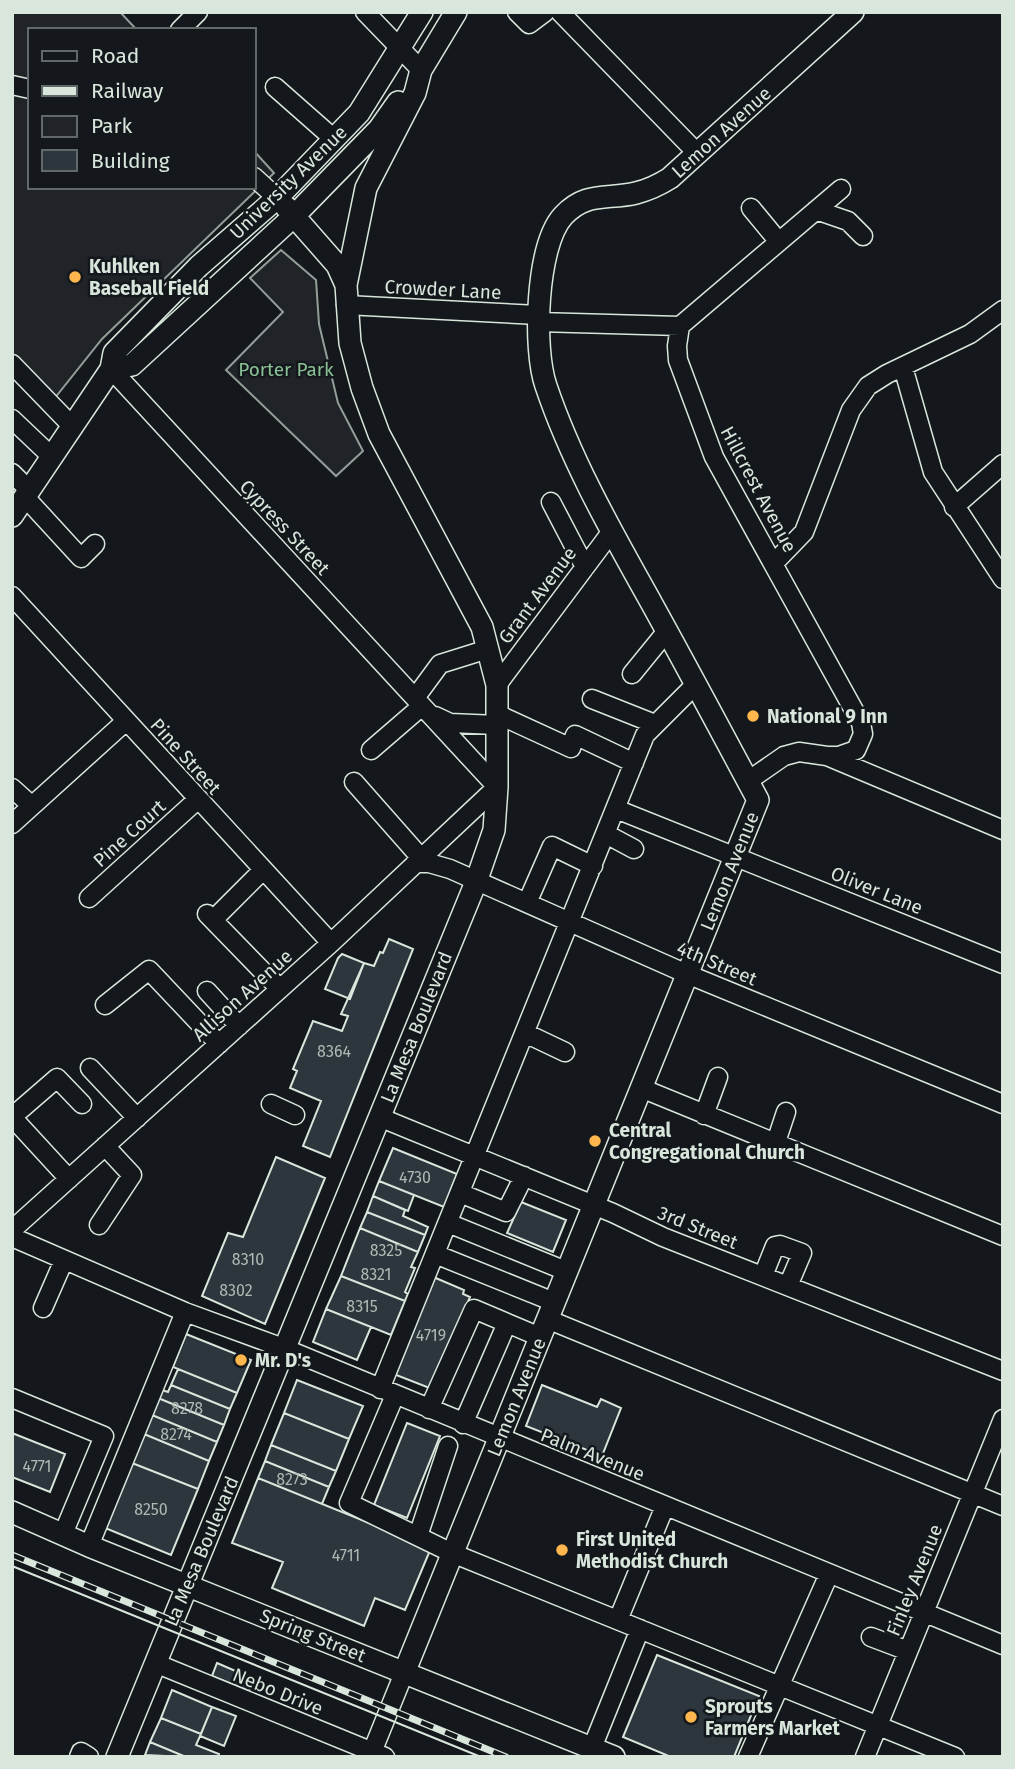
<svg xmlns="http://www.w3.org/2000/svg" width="1015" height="1769" viewBox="0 0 1015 1769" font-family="'Fira Sans',sans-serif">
<rect width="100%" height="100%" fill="#14181c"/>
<path fill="#202428" stroke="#939e99" stroke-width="2" d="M12,12H120L137,30H30V187H254V151L274,173L102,339L54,399L12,355Z
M281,250L316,280L319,324L338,403L363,451L336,476L226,370L283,312L250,278Z"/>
<path fill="#2c363c" stroke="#d8e6dc" stroke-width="2" d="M389,939L413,949L330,1157L303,1146L321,1101L290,1088L297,1071L293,1069L313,1021L342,1031L348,1016L341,1014L364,963L374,966L380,952L383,953Z
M342,954L364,963L350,999L325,989L338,958Z
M393,1148L457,1174L444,1207L379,1181Z
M276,1157L325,1178L265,1324L202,1296L228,1233L243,1237Z
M379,1181L414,1195L408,1211L373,1196Z
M373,1196L405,1210L403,1216L428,1227L425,1235L367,1212Z
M521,1202L566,1220L553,1252L507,1233Z
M367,1212L425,1235L418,1252L360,1228Z
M360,1228L418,1252L411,1267L415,1268L405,1292L408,1294L405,1301L341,1276Z
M341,1276L405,1301L391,1335L326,1309Z
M431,1276L464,1290L463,1294L470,1297L432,1389L391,1373Z
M326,1309L371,1327L357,1360L313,1342Z
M186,1334L251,1360L237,1393L173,1367Z
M178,1369L237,1393L230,1409L171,1385Z
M297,1380L363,1406L349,1439L284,1413Z
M171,1385L230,1409L224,1425L158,1398L162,1390L168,1392Z
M542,1385L597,1407L601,1399L621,1408L602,1456L526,1426Z
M158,1398L224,1425L217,1442L152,1415Z
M284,1413L349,1439L336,1471L271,1445Z
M152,1415L217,1442L209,1461L144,1434Z
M407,1423L440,1436L407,1518L374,1505Z
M12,1433L65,1454L50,1492L12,1477Z
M144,1434L209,1461L198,1489L132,1463Z
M271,1445L336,1471L329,1487L265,1461Z
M265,1461L329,1487L322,1504L258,1478Z
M132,1463L198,1489L171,1555L105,1528Z
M258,1478L431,1548L405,1610L375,1598L364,1626L272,1588L283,1562L232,1543Z
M657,1655L759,1696L734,1757H671L623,1737Z
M217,1663L254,1679L249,1691L212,1676Z
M172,1690L212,1707L201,1734L161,1718Z
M212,1707L236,1716L224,1746L200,1736Z
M161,1718L201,1734L196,1745L219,1754L218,1757H186L150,1742Z
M150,1742L186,1757L145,1755Z"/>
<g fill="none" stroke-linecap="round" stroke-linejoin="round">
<g stroke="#d8e6dc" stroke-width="21">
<path id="minor" d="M365,12L421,70
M517,12L529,24L545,12
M560,12L698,154
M180,30L198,12
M12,85L30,89
M275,87L334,139
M254,177L277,198
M751,208L779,242
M816,210L848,221L863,236
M346,305L538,315
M538,322L680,326
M12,364L72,426
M903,367L933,472L1003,579
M12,419L51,456
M12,473L29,490
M25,497L81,558L95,544
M551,502L585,567
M954,507L1003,464
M774,563L804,532L851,410L868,386L887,374L970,334L1003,310
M12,596L331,943
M632,674L667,631
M497,685L612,531
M415,698L440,664L488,649
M592,699L655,724
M497,714L571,748L575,735L634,763
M435,716L450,723L497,725
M371,750L422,706
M827,756H839L856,750L863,734L861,723L714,457L678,360L677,346L680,326L841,189
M748,781L784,756L799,752L827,756L1003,830
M354,782L421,858
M12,788L32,806
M616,809L1003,964
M12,824L126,721
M606,834L634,849
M415,863H429L450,869L687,974L1003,1104
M89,898L197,800
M527,903L552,846L593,866
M207,914L280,989
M213,920L263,870
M207,991L239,1026
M105,1005L149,970L219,1044
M525,1033L565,1052
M90,1068L137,1118
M641,1088L1003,1236
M271,1104L295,1115
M704,1115L718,1077
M12,1117L57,1078L82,1104
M12,1117L69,1179
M379,1117L613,1213L663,1237L1003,1371
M775,1145L786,1112
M460,1193L506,1212L524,1176
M448,1223L566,1271
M99,1225L132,1175L105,1146
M12,1230L331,943L497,787L111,369
M12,1237L185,1312L286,1349L1003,1645
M435,1254L554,1302
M763,1276L775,1246L780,1245L802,1253L788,1286
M43,1308L64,1260
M547,1319L1003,1506
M380,1389L645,735L696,684
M395,1395L349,1503L452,1553L955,1757
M12,1398L104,1436L63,1534
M429,1409L474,1309L540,1337
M463,1424L507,1323
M418,1536L448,1446
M89,1546L185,1312
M618,1620L665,1506
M871,1637L908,1651
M155,1663L385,1757
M592,1748L640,1629
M79,1757L81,1752L89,1757
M370,1757L404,1673
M748,1757L829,1574
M865,1757L1003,1419"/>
</g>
<g stroke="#d8e6dc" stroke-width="24">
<path id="major" d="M286,207L337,265L346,285
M111,369L132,365L294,216L379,129L398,102
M12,516L111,369L114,353L199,266L277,198L359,113L422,12
M12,1512L89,1546L614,1757
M404,1673L758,800C723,735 688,669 652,604C613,534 572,463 546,386C533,349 536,246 563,216C586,191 607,200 636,193C648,190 659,185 670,178L853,12
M117,1757L476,882L494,830L497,787V685L482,627L379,434L362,388L350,343L346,285L366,188L415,93L421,70L456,12"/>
</g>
<use href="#minor" stroke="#14181c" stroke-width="18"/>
<use href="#major" stroke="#14181c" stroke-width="21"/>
<path stroke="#d8e6dc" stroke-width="2" d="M12,1566L481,1757"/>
<g stroke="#d8e6dc" stroke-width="7">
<path id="rail" d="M12,1555L506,1757"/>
</g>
<use href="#rail" stroke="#14181c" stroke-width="4.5" stroke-dasharray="13" stroke-linecap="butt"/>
</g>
<g fill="#ffb74d" stroke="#14181c" stroke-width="2.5">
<circle cx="75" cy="277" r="7"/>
<circle cx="753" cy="716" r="7"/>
<circle cx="595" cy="1141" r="7"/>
<circle cx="241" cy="1360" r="7"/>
<circle cx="562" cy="1550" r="7"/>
<circle cx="691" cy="1717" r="7"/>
</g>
<g text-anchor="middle" stroke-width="5" stroke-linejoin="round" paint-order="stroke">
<g font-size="16" fill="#adbab4">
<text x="334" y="1057">8364</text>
<text x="415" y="1183">4730</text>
<text x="386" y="1256">8325</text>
<text x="248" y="1265">8310</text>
<text x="376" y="1280">8321</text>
<text x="236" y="1296">8302</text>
<text x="362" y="1312">8315</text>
<text x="431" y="1341">4719</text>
<text x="187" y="1414">8278</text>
<text x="176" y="1440">8274</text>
<text x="37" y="1472">4771</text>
<text x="292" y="1485">8273</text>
<text x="151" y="1515">8250</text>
<text x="346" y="1561">4711</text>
</g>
<g font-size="19" fill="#d8e6dc" stroke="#14181c">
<text transform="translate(721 132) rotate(-42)" y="7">Lemon Avenue</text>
<text transform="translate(288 182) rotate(-44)" y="7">University Avenue</text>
<text transform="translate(443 289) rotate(3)" y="7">Crowder Lane</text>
<text transform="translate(759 489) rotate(62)" y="7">Hillcrest Avenue</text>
<text transform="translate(285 527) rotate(47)" y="7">Cypress Street</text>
<text transform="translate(537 595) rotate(-53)" y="7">Grant Avenue</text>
<text transform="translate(186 756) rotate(48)" y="7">Pine Street</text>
<text transform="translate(129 833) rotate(-42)" y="7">Pine Court</text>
<text transform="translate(729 871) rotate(-68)" y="7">Lemon Avenue</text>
<text transform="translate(877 890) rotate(22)" y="7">Oliver Lane</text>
<text transform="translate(717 963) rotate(23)" y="7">4th Street</text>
<text transform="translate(242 995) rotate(-42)" y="7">Allison Avenue</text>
<text transform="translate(416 1027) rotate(-68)" y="7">La Mesa Boulevard</text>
<text transform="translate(698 1227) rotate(22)" y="7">3rd Street</text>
<text transform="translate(516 1397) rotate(-68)" y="7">Lemon Avenue</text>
<text transform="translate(593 1454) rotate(22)" y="7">Palm Avenue</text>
<text transform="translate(201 1551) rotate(-67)" y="7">La Mesa Boulevard</text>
<text transform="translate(914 1580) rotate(-68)" y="7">Finley Avenue</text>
<text transform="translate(313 1635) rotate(22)" y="7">Spring Street</text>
<text transform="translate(278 1691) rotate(22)" y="7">Nebo Drive</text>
</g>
<g font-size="19" font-weight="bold" fill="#d8e6dc" stroke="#14181c" text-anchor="start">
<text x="89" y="273">Kuhlken<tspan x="89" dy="22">Baseball Field</tspan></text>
<text x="767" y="723">National 9 Inn</text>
<text x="609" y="1137">Central<tspan x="609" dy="22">Congregational Church</tspan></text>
<text x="255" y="1367">Mr. D's</text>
<text x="576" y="1546">First United<tspan x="576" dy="22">Methodist Church</tspan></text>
<text x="705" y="1713">Sprouts<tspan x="705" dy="22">Farmers Market</tspan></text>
</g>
<g font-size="19" fill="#8ac095" stroke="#14181c">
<text x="286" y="376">Porter Park</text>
</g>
</g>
<rect width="1015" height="1769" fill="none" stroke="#d8e6dc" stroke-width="28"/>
<rect x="28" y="28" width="228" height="161" fill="#14181c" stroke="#626a69" stroke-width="2"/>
<rect x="42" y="51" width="35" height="10" fill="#14181c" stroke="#626a69" stroke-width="2"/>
<text x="91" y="63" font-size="21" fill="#d8e6dc">Road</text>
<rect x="42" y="86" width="35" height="10" fill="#d8e6dc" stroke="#626a69" stroke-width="2"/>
<text x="91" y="98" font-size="21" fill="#d8e6dc">Railway</text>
<rect x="42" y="116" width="35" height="21" fill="#202428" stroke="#626a69" stroke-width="2"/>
<text x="91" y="133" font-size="21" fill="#d8e6dc">Park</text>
<rect x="42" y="150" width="35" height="21" fill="#2c363c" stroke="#626a69" stroke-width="2"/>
<text x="91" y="168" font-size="21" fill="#d8e6dc">Building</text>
</svg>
